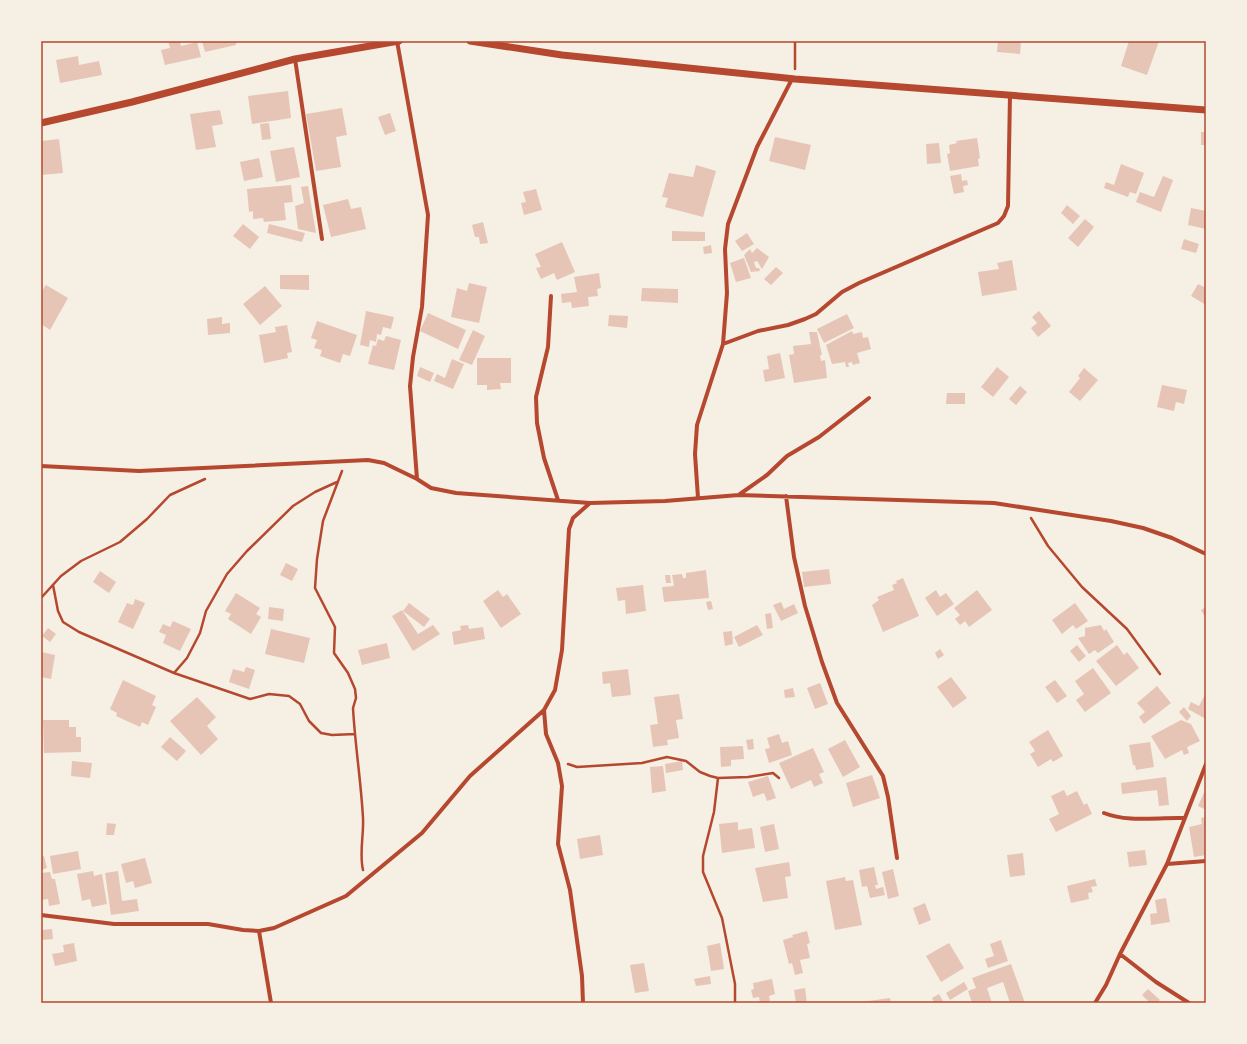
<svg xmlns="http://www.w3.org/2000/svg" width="1247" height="1044" viewBox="0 0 1247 1044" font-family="'Sofia Sans Condensed',sans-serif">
<rect width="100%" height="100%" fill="#f6efe4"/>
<path fill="#e6c5b7" d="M168,41H180L181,46L197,42L201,57L165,65L161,50L170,48Z
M202,41H236V45L205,52Z
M998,41H1021L1020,54L997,52Z
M1129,41H1159L1147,75L1121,66Z
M78,56L79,65L99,61L102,75L60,83L56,60Z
M288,91L291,118L252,124L248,96Z
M342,108L347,135L336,137L341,167L316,171L306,114Z
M220,110L223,124L212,126L216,147L196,150L190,114Z
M390,113L396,131L385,135L378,117Z
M269,123L271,139L262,140L260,124Z
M1201,132H1206V145H1201Z
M775,137L811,145L805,170L769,161Z
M977,138L980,158L978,159L979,166L950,171L947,154L950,153L949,145L957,143L956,141Z
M59,139L63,173L41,175V141Z
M939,143L941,163L927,164L926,144Z
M294,147L300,177L276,182L270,151Z
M259,158L263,177L244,181L240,162Z
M1121,164L1144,173L1136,194L1130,192L1128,197L1104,188L1106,182L1114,185Z
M696,165L716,171L703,217L665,207L668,198L662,197L669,173L693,177Z
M961,174L962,181L967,180L968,185L963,186L964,192L954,194L950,176Z
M1163,176L1173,180L1161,212L1136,202L1140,192L1154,197Z
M291,185L293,202L284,203L286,220L264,222L263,218L253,219V211L249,212L247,189Z
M308,186L316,233L298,229L295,206L304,203L301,187Z
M536,189L542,210L524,215L521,203L526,202L523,192Z
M348,199L351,209L361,207L366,229L331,237L323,205Z
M1067,205L1080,216L1073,224L1061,213Z
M1191,208L1206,211V229L1188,225Z
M1085,219L1094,227L1078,247L1068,238Z
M483,222L488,243L480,244L479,237H475L472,225Z
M243,224L259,237L250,249L233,236Z
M269,224L305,233L302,242L267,233Z
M672,231L705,232V241H672Z
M747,233L754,244L742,251L735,241Z
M1184,239L1199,244L1196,253L1181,249Z
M562,242L575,272L557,280L554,273L541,279L536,268L541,267L535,254Z
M711,245L712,253L704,254L703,247Z
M757,248L769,257L762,269L757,261L754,262L756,268H759L760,271L751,272L744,255L750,249L752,253Z
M744,258L751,278L736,282L730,263Z
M1012,260L1017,290L982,296L978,272L999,269L997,263Z
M776,267L783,273L771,285L764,279Z
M599,273L601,288L597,289L598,296L588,297L589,306L572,308L571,302L562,303L561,294L577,292L574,277Z
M280,275H309V290L280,289Z
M469,283L487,287L479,323L451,317L457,288L467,291Z
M1198,284L1206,288V305L1191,296Z
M46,285L68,298L50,330L41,324V292Z
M265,286L282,306L260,325L243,304Z
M642,288L678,289V303L641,301Z
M366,311L394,317L391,329L383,327L381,335L377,334L376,342L370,340L369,347L360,345Z
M1039,311L1051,326L1038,337L1031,328L1037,323L1032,317Z
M428,313L466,330L458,349L420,331Z
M847,314L854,328L824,343L817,329Z
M609,315L628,316L627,328L608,326Z
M222,317V324L230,323V333L208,335L207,319Z
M317,321L357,335L350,356L343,354L340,363L320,356L322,350L314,348L317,340L311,338Z
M287,325L292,352L287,353L288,358L264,363L259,335L276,332L275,327Z
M473,330L485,336L472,365L459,360Z
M852,331L853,334L862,332L863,338L868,337L871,349L857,353L860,363L853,365L852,362L848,363L849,367H846L845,362L832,364L826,345Z
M809,332H817L822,355H820L821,361L825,360L827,378L794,383L789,355L794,354L793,346L811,344Z
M386,336L401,340L394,370L368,364L373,345L376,346L378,339L384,341Z
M780,353L785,378L765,382L763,370L769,369L767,356Z
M477,358H511V383H500L501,389L487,390V385H477Z
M452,359L464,364L453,389L434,381L437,374L445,378Z
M420,367L434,373L430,382L417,376Z
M997,367L1009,377L993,397L981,387Z
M1084,368L1098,380L1080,401L1069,392L1080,378L1078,376Z
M1162,385L1187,390L1184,404L1176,402L1174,411L1157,407Z
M1020,386L1027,392L1016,405L1009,399Z
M947,393H965V404H946Z
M286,563L298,569L292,581L280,575Z
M829,569L831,584L804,587L802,572Z
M706,570L709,598L664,602L662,587L674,586L672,575L682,574L683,578H686V573Z
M100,571L116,582L109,593L93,582Z
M665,575H670L671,583H666Z
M903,578L919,616L883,632L872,605L879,600L877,597L894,590L892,585L897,583L896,581Z
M643,585L646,611L626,614L625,600L618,601L616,588Z
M498,590L503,597L507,594L521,614L501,628L483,601Z
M936,590L940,597L946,593L954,604L937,616L925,598Z
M977,590L992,610L969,627L965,621L960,625L955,619L960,615L954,608Z
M236,593L260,608L256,614L261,617L251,634L228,619L231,614L225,611Z
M135,599L145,603L133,629L118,622L127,603L133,605Z
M711,601L713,609L708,610L706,602Z
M781,602L784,609L794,604L798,613L781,621L773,605Z
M409,603L430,619L424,627L403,611Z
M1075,603L1088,621L1076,629L1073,625L1062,634L1052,620Z
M269,607L284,609L283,621L268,619Z
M1206,607V619L1201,610Z
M402,610L418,634L433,625L440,634L413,651L392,616Z
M771,613L773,628L767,629L765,614Z
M173,621L191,629L180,651L163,643L166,635L159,632L163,624L170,627Z
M468,625L469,629L483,627L485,639L454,645L452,632L461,630L460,626Z
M757,625L763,635L739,647L734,637Z
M1101,625L1104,631L1106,629L1114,642L1098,653L1095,650L1089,654L1078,638L1085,636V628Z
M48,628L56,634L50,642L42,636Z
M271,629L310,638L304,663L265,654Z
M732,631L733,644L725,646L723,632Z
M387,643L390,658L362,665L358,650Z
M1077,645L1086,656L1079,662L1070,651Z
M1117,645L1124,655L1127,652L1139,668L1116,686L1096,661Z
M940,649L944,655L938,659L935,653Z
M41,652L55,655L51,679L41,677Z
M246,667L255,670L249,689L229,682L233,669L244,672Z
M1093,668L1111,693L1085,712L1076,700L1084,694L1075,681Z
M628,669L631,695L612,697L610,683L603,684L602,672Z
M951,677L967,698L953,708L937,687Z
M123,680L156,696L152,705L156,707L148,725L142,722L140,727L116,716L117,713L110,709Z
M1055,680L1067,696L1057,703L1045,687Z
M820,683L828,704L815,709L807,688Z
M1157,686L1171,703L1144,724L1139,717L1145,712L1137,703Z
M793,688L795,697L785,698L784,690Z
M1206,693V715L1204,718L1188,709L1191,702L1199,706Z
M679,694L683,719L676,720L679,738L667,740L668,745L653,747L650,725L658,724L654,697Z
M197,697L216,717L207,726L218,739L201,755L170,721Z
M1184,707L1191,716L1187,721L1179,712Z
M43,720H69V727H76V737H81V752L44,753Z
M1181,720L1191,724L1200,741L1187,747L1189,753L1184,755L1182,750L1165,759L1151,736Z
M1048,730L1063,756L1053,762L1051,759L1038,767L1030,754L1035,751L1029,742Z
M779,734L782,743L788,741L792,755L769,763L765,749L770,748L767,738Z
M170,737L186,751L177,761L161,747Z
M753,739L754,749L748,750L746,740Z
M845,740L860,767L843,777L828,749Z
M1150,742L1154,767L1136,770L1135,765H1133L1129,745Z
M743,746L744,759L731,760V766L721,767L720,747Z
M813,748L824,772L819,774L823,783L814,787L811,780L791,789L779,763Z
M72,761L92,763L90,778L71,776Z
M682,761L683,770L666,773L665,764Z
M663,766L666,791L652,793L650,767Z
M872,775L880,798L853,807L846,783Z
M768,776L776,798L767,801L764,793L753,797L748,782Z
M1166,777L1169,805L1159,806L1157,790L1122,794L1121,783Z
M1206,788V810L1198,806Z
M1064,790L1067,796L1077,791L1084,805L1087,803L1092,814L1056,832L1049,819L1059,814L1051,796Z
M1206,817V855L1194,857L1189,827L1202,824L1201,818Z
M738,822V830L752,828L755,848L722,853L719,824Z
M107,823L116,824L114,835H106Z
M774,824L779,849L765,852L760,827Z
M600,835L603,855L580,859L577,839Z
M1145,850L1147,865L1129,867L1127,852Z
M78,851L81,869L53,874L50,856Z
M1023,853L1025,875L1010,877L1007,855Z
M44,856L47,868L41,870V857Z
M145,858L152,883L135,888L133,881L126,883L121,864Z
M789,862L791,876L785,877L788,898L763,902L755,868Z
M874,867L878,885H875L876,889L883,887L885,895L870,898L867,886L862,887L859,870Z
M893,869L899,896L888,899L882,872Z
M93,871L94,876L102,874L107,904L92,907L90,899L82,901L77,874Z
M118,871L122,901L137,899L139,911L111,915L105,873Z
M50,872L52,879H55L60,904L49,906L48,899L41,900V873Z
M845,877L846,881L853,880L862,925L835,930L826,881Z
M1095,879L1097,886L1091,887L1093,892L1088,893L1089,899L1071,903L1067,886Z
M1166,898L1170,922L1151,925L1150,914L1157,913L1155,900Z
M925,903L931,920L919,925L913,908Z
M52,929L53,939L42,940L41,930Z
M807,931L810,943L807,944L810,958L800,960L803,973L795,975L792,963L789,964L783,940L793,937L792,935Z
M1001,940L1008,961L988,968L985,959L994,956L990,944Z
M74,943L77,961L55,966L52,954L64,952L63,945Z
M720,943L724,969L711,971L707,946Z
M949,943L964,968L941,982L926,956Z
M644,963L649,991L635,993L630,965Z
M1011,964L1025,1003H1010L1003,982L987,988L992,1003H972L968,991L976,988L972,978Z
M710,976L711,984L696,986L694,979Z
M772,979L775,994L769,996L770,1001L760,1003L759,997L753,998L751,990L754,989L753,983Z
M964,982L968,989L950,1000L946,993Z
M805,988L807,1003H796L794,990Z
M1148,989L1160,1000L1157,1003H1150L1142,995Z
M939,994L944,1003H934L932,998Z
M890,998L891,1003H861V1002Z"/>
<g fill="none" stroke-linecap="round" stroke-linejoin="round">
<path stroke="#b5482f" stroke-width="2.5" d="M795,41V69
M342,471L323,521L317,559L315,588L335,627L334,653L348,673L355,689L356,698L353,708C355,745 361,781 363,818C364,835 359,853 363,870
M1031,518L1048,546L1082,587L1127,629L1160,674
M53,585L58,611L63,622L79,632L174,673L250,699L269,694L289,696L300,704L309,721L321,733L332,735L355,734
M41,598L61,576L81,561L120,542L147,519L170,495L205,479
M174,673L187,658L200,633L206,611L227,574L247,551L293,506L315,492L337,482
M568,764L577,767L642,763L667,757L686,761L700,772L710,776L718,778L748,777L773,773L779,778
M718,778L714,812L703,856V872L722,918L735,984V1003"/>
<path stroke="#b5482f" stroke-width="4" d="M397,41L428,215L422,307L413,357L410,386L417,479
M295,59L322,239
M551,296L548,347L536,397L537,423L544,458L558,500
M723,344L758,331L788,325L805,319L816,314L842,292L859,283L998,223L1004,216L1008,206L1010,95
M41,466L139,471L368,460L384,463L417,479L431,488L456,493L590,503L665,501L739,495L994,503L1111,521L1143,528L1172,538L1206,554
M740,494L767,475L787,456L819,437L869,398
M786,496L794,557L805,606L822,662L837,703L883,776L888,797L897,858
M698,498L695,454L697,425L723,344L727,293L725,249L728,224L757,147L792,79
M544,710L546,734L558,763L562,786L558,844L570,890L582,976L583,1003
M1104,813C1129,823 1157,817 1184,818
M1167,864L1206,861
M41,915L114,924H208L243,930L259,931L274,928L346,896L422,833L470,776L544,710L555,690L562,650L569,529L573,518L590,503
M259,931L271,1003
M1120,954L1156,982L1189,1003
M1095,1003L1106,985L1120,954L1167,864L1206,764"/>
<path stroke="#b5482f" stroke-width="7" d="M470,41L562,55L795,79L1206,110
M41,123L132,102L295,59L399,41"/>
</g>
<rect width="1247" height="1044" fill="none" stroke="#f6efe4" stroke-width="84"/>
<rect x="42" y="42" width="1163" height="960" fill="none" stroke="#b5482f" stroke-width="1.5"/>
</svg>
